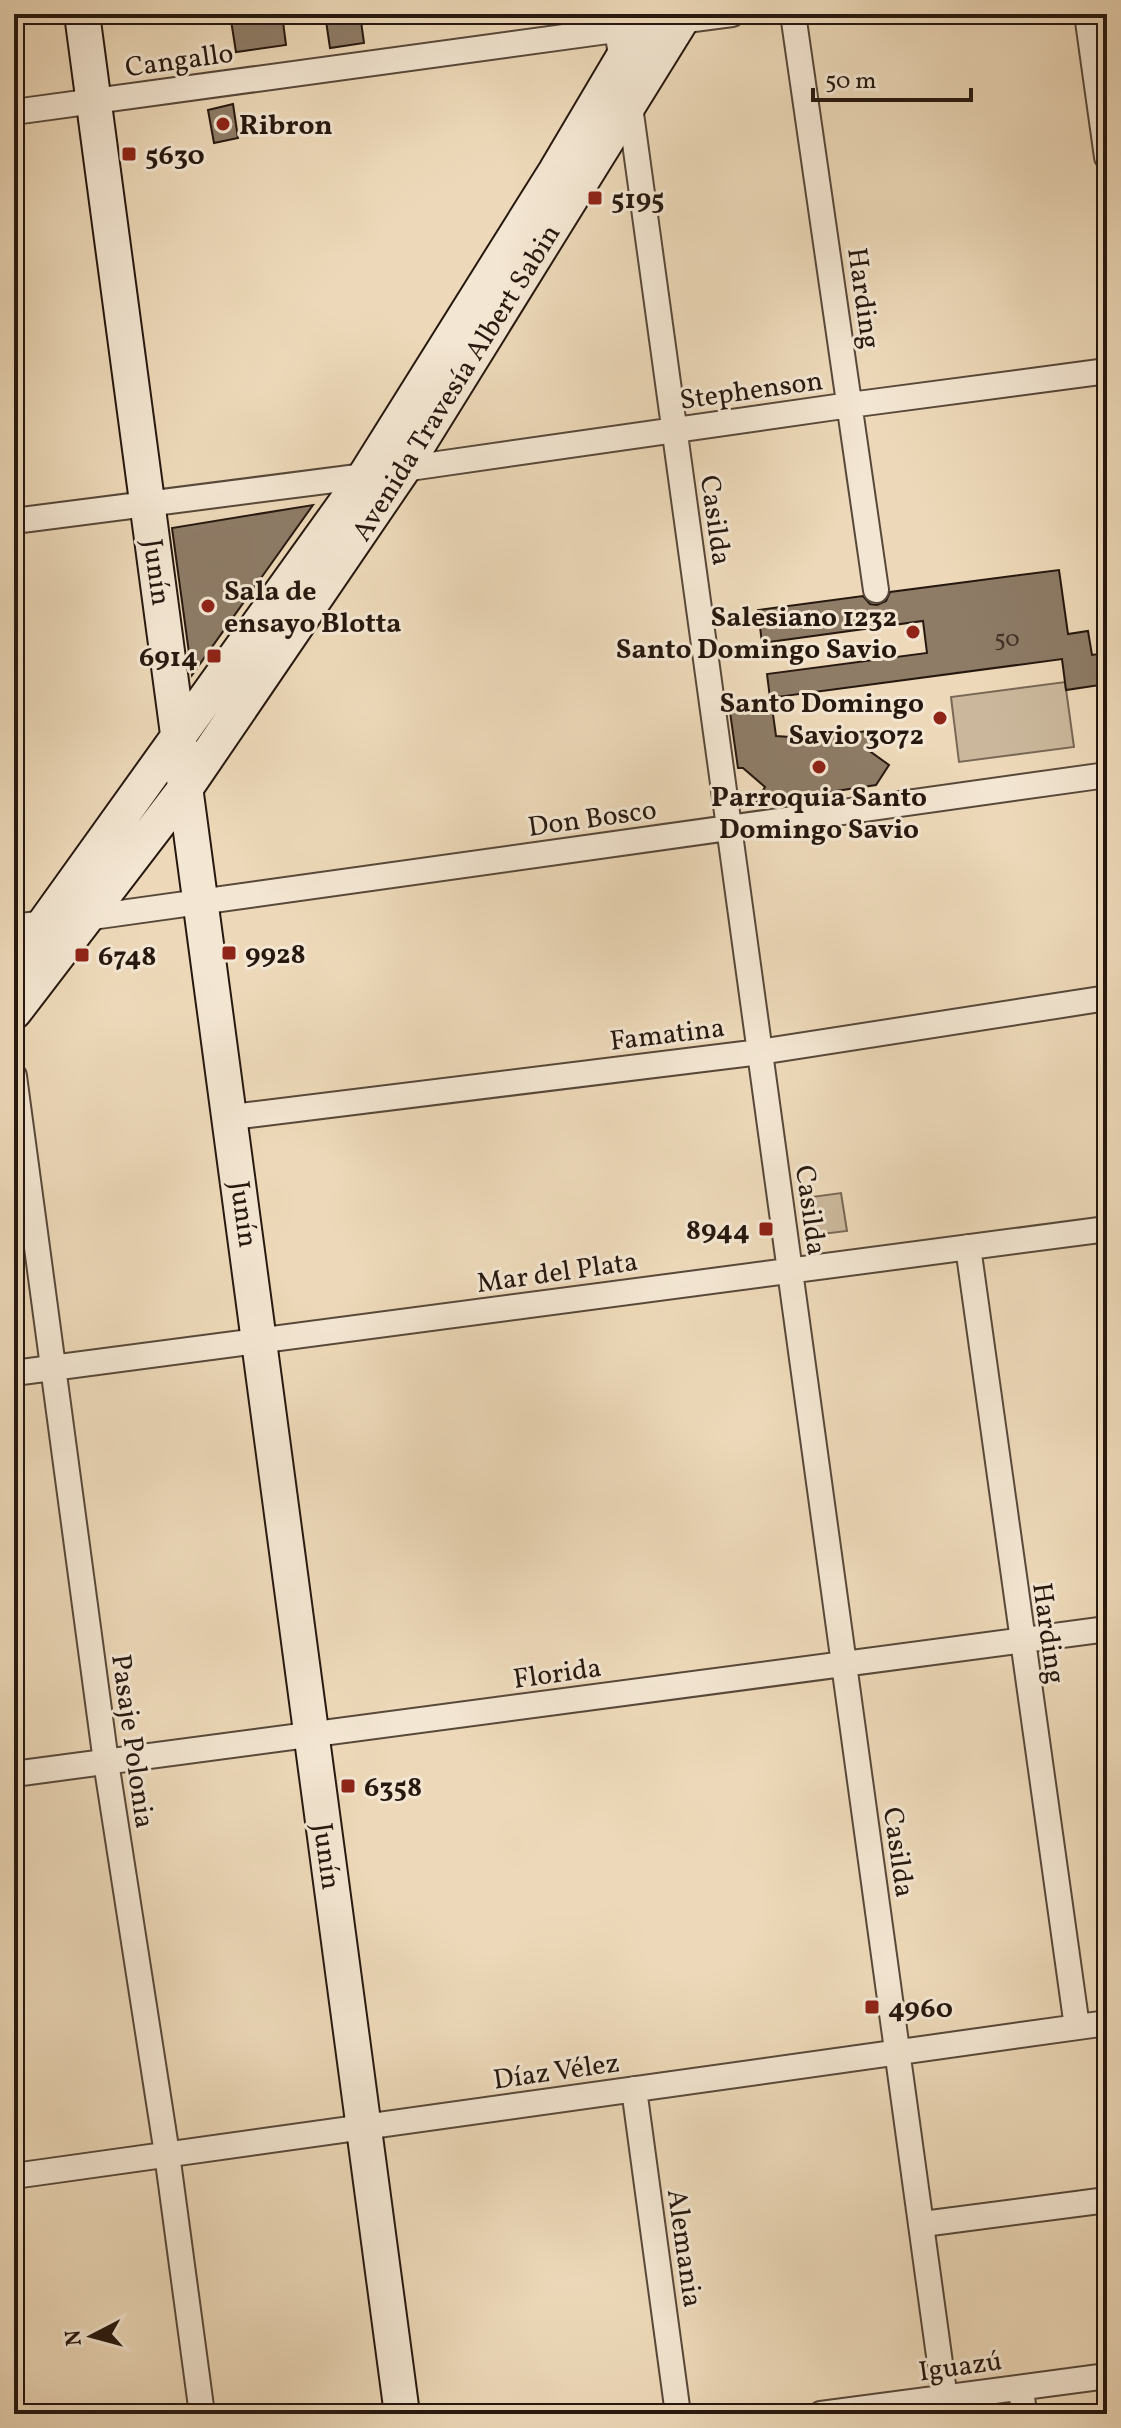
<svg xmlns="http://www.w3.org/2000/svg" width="1121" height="2428" viewBox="0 0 1121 2428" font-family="Vollkorn,serif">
<rect width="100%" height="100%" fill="#edd9b9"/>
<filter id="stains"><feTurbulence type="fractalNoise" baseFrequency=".0025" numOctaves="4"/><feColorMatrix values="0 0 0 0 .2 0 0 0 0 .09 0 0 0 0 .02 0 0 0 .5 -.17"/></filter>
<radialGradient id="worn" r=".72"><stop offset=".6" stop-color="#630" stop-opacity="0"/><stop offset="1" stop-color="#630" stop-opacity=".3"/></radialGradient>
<path fill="#cbb89c" stroke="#796856" stroke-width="2" d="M1065,682L1074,747L959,762L951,697Z
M841,1193L847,1231L822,1234L807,1222L804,1198Z"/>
<path fill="#8e7c67" stroke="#27180f" stroke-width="2" d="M230,14H282L286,45L236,52Z
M325,14H360L364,43L330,48Z
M233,104L238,138L214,143L208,110Z
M313,505L192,675L172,528Z
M1059,570L1068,634L1088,631L1092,655L1107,653V684L1066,690L1062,659L770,698L767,674L927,653L923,621L762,643L758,610L863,596L870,604L877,605L886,601L890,592Z
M772,707L776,736L790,737L793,742L873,730L884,737L871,752L889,765L876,785L756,803L765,787L743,768H738L730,712Z"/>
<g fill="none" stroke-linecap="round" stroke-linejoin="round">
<g stroke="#58483a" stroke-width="28">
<path id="street" d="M615,14L622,63
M793,14L876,590
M1087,14L1107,157
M671,22L732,14
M629,99L947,2414
M14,112L630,28
M403,469L850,405L1107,371
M14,521L365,476
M85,918L1107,775
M14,927L45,923
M14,1076L106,1762L167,2154L202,2414
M232,1117L760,1052L1107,998
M968,1247L1077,2027
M14,1373L1107,1229
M14,1774L1107,1629
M634,2089L678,2414
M14,2176L1107,2023
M923,2224L1107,2200
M1021,2388L1024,2414
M821,2414L1107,2376"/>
</g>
<g stroke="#27180f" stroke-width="38">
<path id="secondary" d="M82,14C191,814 297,1614 402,2414
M14,966L365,476L556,171L649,14
M14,1012L187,786L403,469L685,14"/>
</g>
<use href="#street" stroke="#f3e6d2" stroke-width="24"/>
<use href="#secondary" stroke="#f3e6d2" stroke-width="34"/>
</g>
<g fill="#8f2418" stroke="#f3e6d2" stroke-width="3">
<circle cx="223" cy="124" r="8"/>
<rect x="121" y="146" width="16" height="16" rx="4"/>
<rect x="587" y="190" width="16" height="16" rx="4"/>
<circle cx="208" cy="606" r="8"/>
<circle cx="913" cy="632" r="8"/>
<rect x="206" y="648" width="16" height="16" rx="4"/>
<circle cx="940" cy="718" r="8"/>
<circle cx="819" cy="767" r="8"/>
<rect x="221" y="945" width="16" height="16" rx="4"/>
<rect x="74" y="947" width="16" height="16" rx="4"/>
<rect x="758" y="1221" width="16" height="16" rx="4"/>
<rect x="340" y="1778" width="16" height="16" rx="4"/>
<rect x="864" y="1999" width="16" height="16" rx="4"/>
</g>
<g text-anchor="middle" stroke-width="6" stroke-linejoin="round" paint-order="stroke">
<g font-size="24" fill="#413125">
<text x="1007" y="646">50</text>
</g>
<g font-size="28" fill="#27180f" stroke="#f3e6d2">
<text transform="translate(179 59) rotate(-8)" y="10">Cangallo</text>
<text transform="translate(865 298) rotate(82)" y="10">Harding</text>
<text transform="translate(455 382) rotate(-58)" y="10">Avenida Travesía Albert Sabin</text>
<text transform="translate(751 389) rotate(-8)" y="10">Stephenson</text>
<text transform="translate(717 520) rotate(82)" y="10">Casilda</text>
<text transform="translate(158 572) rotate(82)" y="10">Junín</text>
<text transform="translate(592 817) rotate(-8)" y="10">Don Bosco</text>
<text transform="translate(667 1033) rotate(-7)" y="10">Famatina</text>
<text transform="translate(812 1210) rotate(82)" y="10">Casilda</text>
<text transform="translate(245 1214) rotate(82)" y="10">Junín</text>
<text transform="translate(557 1271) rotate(-8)" y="10">Mar del Plata</text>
<text transform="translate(1050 1633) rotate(82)" y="10">Harding</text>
<text transform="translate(557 1672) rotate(-8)" y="10">Florida</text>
<text transform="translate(134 1741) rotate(82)" y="10">Pasaje Polonia</text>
<text transform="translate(900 1852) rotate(82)" y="10">Casilda</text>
<text transform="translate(328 1856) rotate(82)" y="10">Junín</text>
<text transform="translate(556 2070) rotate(-8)" y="10">Díaz Vélez</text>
<text transform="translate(686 2248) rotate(82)" y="10">Alemania</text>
<text transform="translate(960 2365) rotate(-8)" y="10">Iguazú</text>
</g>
<g font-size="28" font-weight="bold" fill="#27180f" stroke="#f3e6d2" text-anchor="start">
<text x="239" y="134">Ribron</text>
<text x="145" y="164">5630</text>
<text x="611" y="208">5195</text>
<text x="224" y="600">Sala de<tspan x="224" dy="32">ensayo Blotta</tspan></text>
<text x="897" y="626" text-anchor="end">Salesiano 1232<tspan x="897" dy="32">Santo Domingo Savio</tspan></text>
<text x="198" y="666" text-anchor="end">6914</text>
<text x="924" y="712" text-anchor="end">Santo Domingo<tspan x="924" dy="32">Savio 3072</tspan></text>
<text x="819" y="806" text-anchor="middle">Parroquia Santo<tspan x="819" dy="32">Domingo Savio</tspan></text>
<text x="245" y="963">9928</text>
<text x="98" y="965">6748</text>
<text x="750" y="1239" text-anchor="end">8944</text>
<text x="364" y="1796">6358</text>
<text x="888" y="2017">4960</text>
</g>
</g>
<rect width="1121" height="2428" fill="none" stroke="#edd9b9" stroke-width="48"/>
<rect x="16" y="16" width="1089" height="2396" fill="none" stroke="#27180f" stroke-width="4"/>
<rect x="24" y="24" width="1073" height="2380" fill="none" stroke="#27180f" stroke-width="2"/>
<g transform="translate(92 2336) rotate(264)" stroke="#f3e6d2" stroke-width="6" paint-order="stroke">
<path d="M0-6L14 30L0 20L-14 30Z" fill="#27180f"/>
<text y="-12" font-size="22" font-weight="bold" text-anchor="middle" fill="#27180f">N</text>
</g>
<path d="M813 88v12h158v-12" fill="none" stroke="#27180f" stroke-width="4"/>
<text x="825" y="88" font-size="24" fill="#27180f" stroke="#f3e6d2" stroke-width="6" paint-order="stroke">50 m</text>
<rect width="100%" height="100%" filter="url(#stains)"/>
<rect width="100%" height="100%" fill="url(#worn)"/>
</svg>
